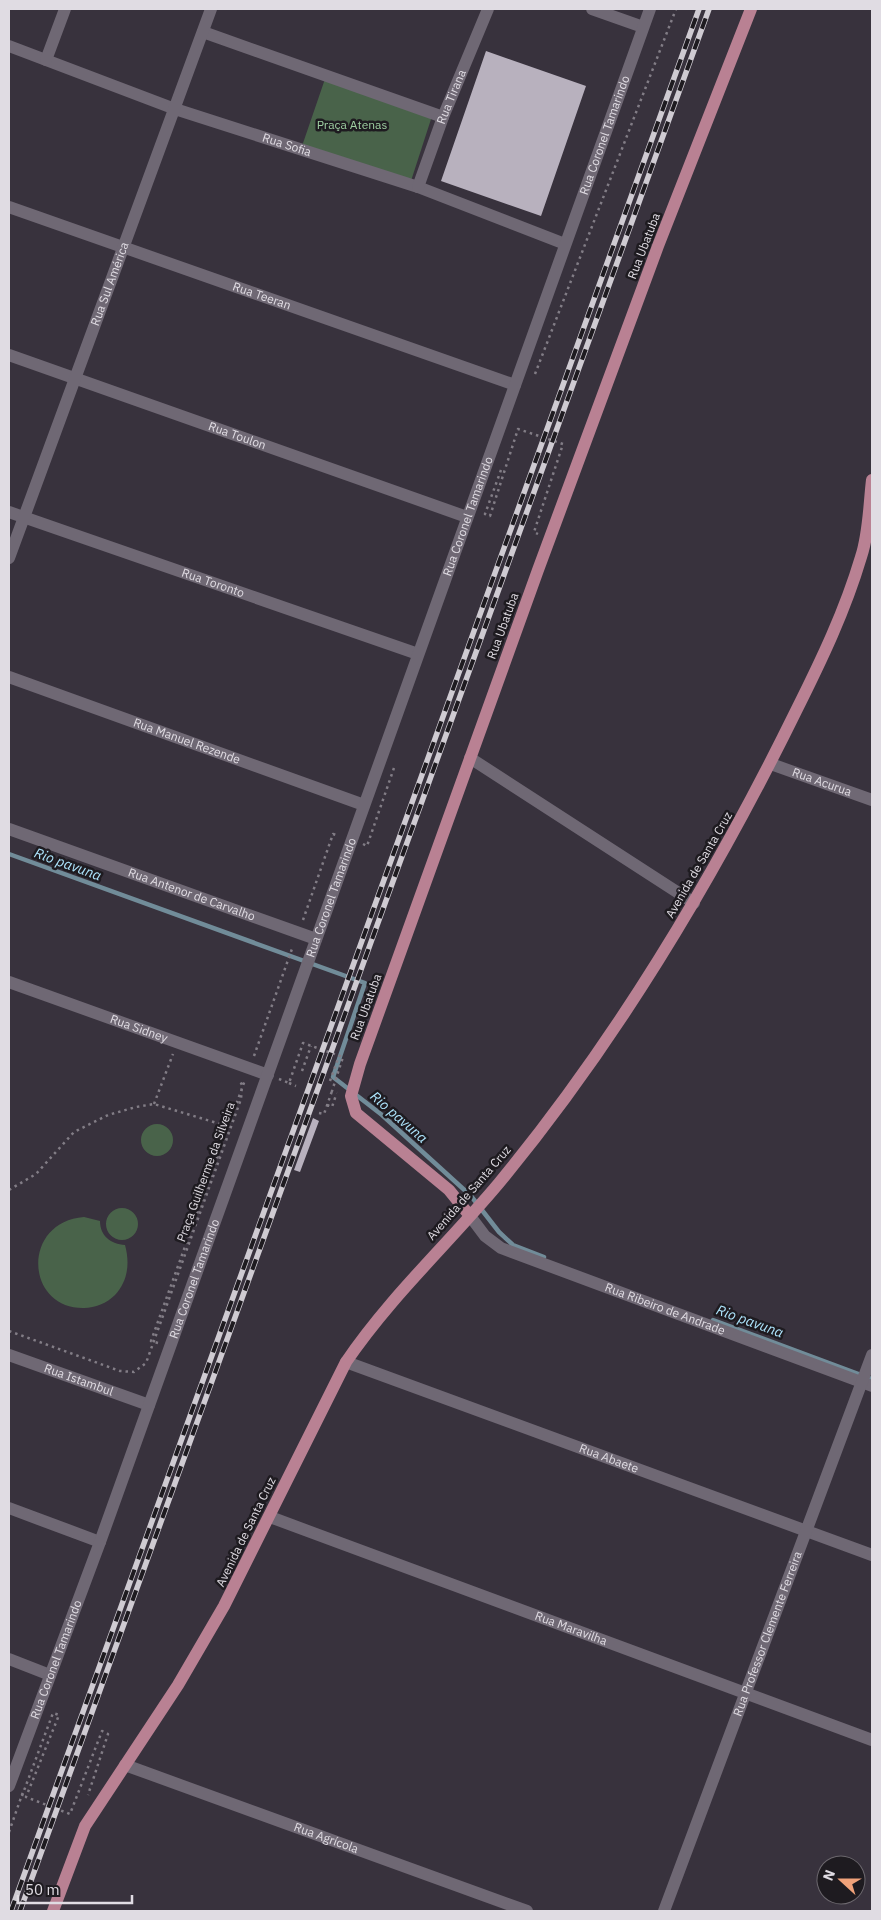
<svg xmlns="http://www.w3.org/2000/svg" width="881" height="1920" viewBox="0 0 881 1920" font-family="'IBM Plex Sans',sans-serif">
<rect width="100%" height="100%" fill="#38323d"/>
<path fill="#49634a" d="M326,76L433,113L410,184L301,149Z
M141 1140a16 16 0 1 1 32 0a16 16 0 1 1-32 0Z
M106 1224a16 16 0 1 1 32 0a16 16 0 1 1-32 0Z
M84,1217L100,1221C100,1236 111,1244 125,1245C130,1263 128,1281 115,1295C107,1303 95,1308 84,1308C25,1309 21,1222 84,1217Z"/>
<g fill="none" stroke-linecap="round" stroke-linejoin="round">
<path stroke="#718c99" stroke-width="4.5" d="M9,854L365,983L333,1077L382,1115L471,1196L499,1232L513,1245L544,1257
M713,1320L872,1379"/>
</g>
<path fill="#b8b1be" d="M486,51L586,86L541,216L441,181Z
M313,1118L319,1121L300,1172L294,1170Z"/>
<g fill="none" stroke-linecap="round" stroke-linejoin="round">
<path stroke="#827d86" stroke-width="2.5" stroke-dasharray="2.5 4" stroke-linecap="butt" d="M535,374L676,9
M501,470L485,514L490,516L518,429L563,444L534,532L538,534
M363,844L367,846L395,765
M303,920L333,834L339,836
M254,1056L293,946
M302,1071L311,1046
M279,1079L289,1083L303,1043L343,1057L332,1091L337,1093
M330,1081L339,1056
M289,1083L296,1086
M154,1104L173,1054
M327,1105L332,1107L336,1095
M319,1113L324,1114L332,1091
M9,1190L36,1174L74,1132L108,1115L136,1107L154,1104L230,1127
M9,1331L120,1371L134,1372L146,1363L241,1099L242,1085L239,1079
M158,1343L151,1341L245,1080
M22,1796L53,1713L59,1715L26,1797L70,1814L102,1731L108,1734L88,1795
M9,1832L24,1789"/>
<g stroke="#6f6874" stroke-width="12">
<path d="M592,9L643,27"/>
<path d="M203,32L443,117"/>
<path id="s1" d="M9,46L175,109L418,187L565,244"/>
<path d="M46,60L65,9"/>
<path id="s2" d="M418,187L443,117L488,9"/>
<path id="s3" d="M9,207L515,385"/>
<path id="s4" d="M9,355L467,517"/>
<path id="s5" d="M9,512L418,654"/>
<path id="s6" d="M9,677L364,805"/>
<path d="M470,758L694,903"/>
<path id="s7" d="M771,764L872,800"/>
<path id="s8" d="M9,829L316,939"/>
<path id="s9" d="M9,982L268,1075"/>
<path id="s10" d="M470,1216L485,1236L501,1248L872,1386"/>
<path id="s11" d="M9,1355L149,1405"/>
<path id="s12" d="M346,1362L872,1555"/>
<path d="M9,1508L100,1542"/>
<path id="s13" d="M270,1517L872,1740"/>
<path d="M9,1659L50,1675"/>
<path id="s14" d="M125,1765L527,1911"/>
<path id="s15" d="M664,1911L872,1355"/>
</g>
<g stroke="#6f6874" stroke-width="12">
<path id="s16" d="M9,558L211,9"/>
<path id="s17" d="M9,1786L100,1542L650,9"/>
</g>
<path stroke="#b98193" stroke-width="12" d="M470,1216L449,1190L356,1113L351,1096L360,1064L538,570L658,246L751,9
M53,1911L85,1826L178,1685L224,1606L346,1362C390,1297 448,1244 499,1183C618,1039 714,878 796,711C821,661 845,611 861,557C869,533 869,505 872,480"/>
<g stroke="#cfcbd2" stroke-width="5.5">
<path id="rail" d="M11,1911L699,9
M20,1911L709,9"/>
</g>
<use href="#rail" stroke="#1e1b20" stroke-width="4" stroke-dasharray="11" stroke-linecap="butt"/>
</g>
<g text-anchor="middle" stroke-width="5" stroke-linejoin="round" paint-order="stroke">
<g font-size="12" fill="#e0dce3" stroke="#1e1b20">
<text dy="4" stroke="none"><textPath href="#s2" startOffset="96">Rua Tirana</textPath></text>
<text dy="4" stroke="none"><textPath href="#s17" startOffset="1755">Rua Coronel Tamarindo</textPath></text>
<text dy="4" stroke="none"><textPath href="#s1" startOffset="295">Rua Sofia</textPath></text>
<text transform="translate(644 246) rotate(-69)" y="4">Rua Ubatuba</text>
<text dy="4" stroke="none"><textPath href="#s16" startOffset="292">Rua Sul América</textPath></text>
<text dy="4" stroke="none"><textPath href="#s3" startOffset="268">Rua Teeran</textPath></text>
<text dy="4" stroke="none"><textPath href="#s4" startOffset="242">Rua Toulon</textPath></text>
<text dy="4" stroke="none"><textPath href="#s17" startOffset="1350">Rua Coronel Tamarindo</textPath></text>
<text dy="4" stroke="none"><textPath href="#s5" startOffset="216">Rua Toronto</textPath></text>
<text transform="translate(503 626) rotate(-70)" y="4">Rua Ubatuba</text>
<text dy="4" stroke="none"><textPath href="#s6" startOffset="189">Rua Manuel Rezende</textPath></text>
<text dy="4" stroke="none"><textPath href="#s7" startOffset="54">Rua Acurua</textPath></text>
<text transform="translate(699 865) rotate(-60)" y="4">Avenida de Santa Cruz</text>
<text dy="4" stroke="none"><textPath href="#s8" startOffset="194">Rua Antenor de Carvalho</textPath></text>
<text dy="4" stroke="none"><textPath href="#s17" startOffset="945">Rua Coronel Tamarindo</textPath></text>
<text transform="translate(366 1007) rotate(-70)" y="4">Rua Ubatuba</text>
<text dy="4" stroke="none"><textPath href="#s9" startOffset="138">Rua Sidney</textPath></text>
<text transform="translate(206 1172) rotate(-70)" y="4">Praça Guilherme da Silveira</text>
<text transform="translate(469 1193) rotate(-49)" y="4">Avenida de Santa Cruz</text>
<text dy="4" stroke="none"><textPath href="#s17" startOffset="540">Rua Coronel Tamarindo</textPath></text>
<text dy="4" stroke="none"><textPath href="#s10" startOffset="220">Rua Ribeiro de Andrade</textPath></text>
<text dy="4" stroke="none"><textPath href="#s11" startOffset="74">Rua Istambul</textPath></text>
<text dy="4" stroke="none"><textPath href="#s12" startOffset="280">Rua Abaete</textPath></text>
<text transform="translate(246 1532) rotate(-64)" y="4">Avenida de Santa Cruz</text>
<text dy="4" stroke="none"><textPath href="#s13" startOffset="321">Rua Maravilha</textPath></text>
<text dy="4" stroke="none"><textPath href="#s15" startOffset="296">Rua Professor Clemente Ferreira</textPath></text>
<text dy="4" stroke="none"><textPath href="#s17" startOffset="135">Rua Coronel Tamarindo</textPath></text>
<text dy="4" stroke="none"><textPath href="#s14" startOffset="214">Rua Agrícola</textPath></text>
</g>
<g font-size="12" fill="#9fd0a2" stroke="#1e1b20">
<text x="352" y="129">Praça Atenas</text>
</g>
<g font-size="14" font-style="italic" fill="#aee5fd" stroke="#1e1b20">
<text transform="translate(68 864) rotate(20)" y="5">Rio pavuna</text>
<text transform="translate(399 1117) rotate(41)" y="5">Rio pavuna</text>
<text transform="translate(750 1321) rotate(20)" y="5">Rio pavuna</text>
</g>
</g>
<rect width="881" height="1920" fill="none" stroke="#e0dce3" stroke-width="20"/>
<g transform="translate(841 1880) rotate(291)"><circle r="24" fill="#1e1b20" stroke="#6c686e"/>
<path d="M0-4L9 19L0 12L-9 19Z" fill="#f0a27a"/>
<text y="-8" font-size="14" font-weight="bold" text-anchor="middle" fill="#e0dce3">N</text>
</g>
<path d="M18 1895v8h114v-8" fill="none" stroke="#e0dce3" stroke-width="2.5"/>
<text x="25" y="1895" font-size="15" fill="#e0dce3" stroke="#1e1b20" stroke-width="4" paint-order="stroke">50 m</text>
</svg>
